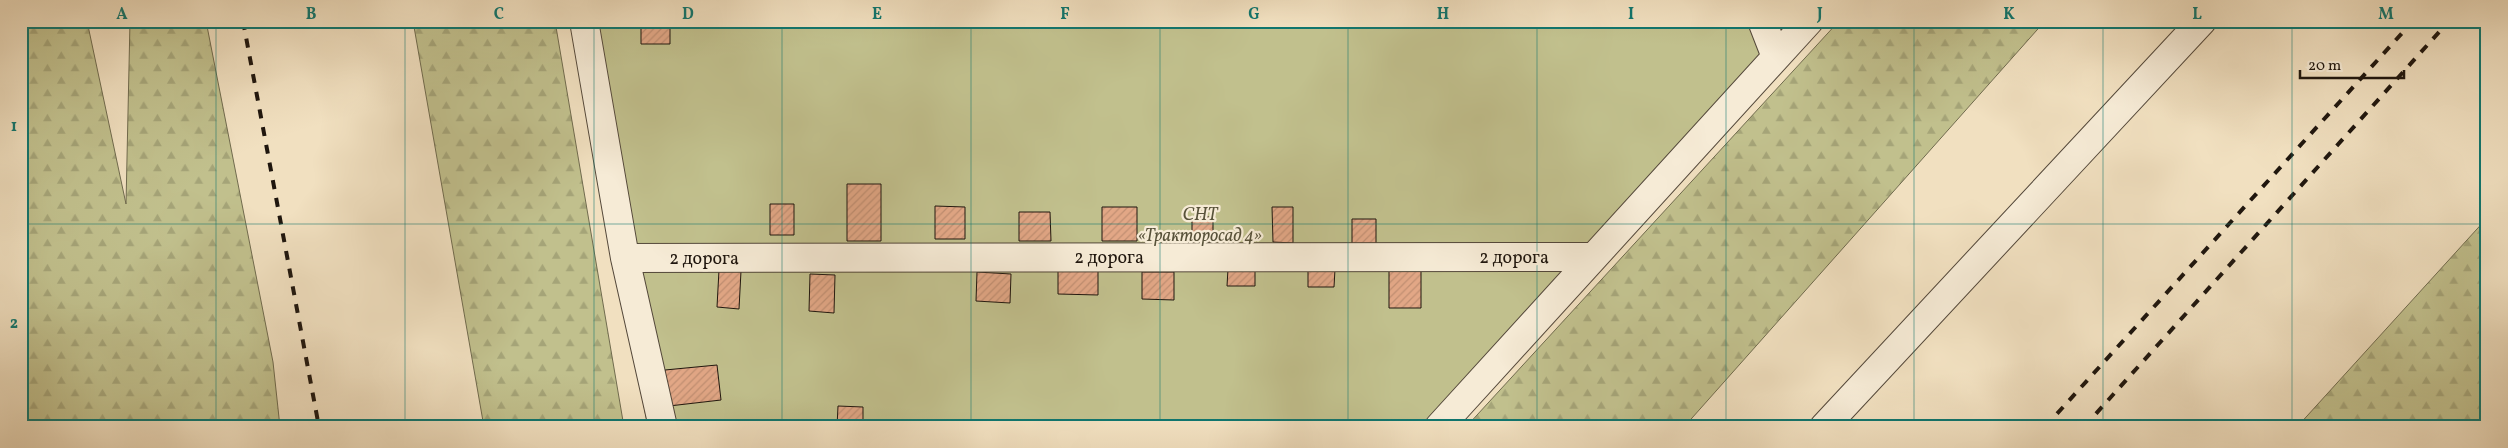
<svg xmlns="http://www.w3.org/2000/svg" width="2508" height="448" viewBox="0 0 2508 448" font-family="Vollkorn,serif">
<defs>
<pattern id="forest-firs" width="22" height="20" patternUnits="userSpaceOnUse" patternTransform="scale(1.25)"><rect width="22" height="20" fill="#c1c08d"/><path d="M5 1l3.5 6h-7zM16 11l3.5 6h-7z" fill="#a5a478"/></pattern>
<pattern id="building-hatch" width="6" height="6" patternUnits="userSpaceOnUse" patternTransform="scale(1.25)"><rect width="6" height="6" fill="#e2a786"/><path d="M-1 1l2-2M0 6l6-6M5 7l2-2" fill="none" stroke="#c18f72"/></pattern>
</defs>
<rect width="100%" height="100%" fill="#f1e0c0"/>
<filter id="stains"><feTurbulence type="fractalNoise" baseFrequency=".004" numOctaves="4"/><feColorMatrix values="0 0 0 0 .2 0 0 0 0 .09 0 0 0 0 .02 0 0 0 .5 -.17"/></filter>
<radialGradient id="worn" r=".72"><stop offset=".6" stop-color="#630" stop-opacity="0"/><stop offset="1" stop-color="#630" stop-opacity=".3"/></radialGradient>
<path fill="url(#forest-firs)" stroke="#706b4e" d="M21,21H87L126,204L130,21H206L273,362L280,427H21Z
M413,21H555L624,427H484Z
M1839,21H2045L1684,427H1466Z
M2487,218V427H2297Z"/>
<path fill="#c1c08d" stroke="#706b4e" d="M573,21H1827L1452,427H648L602,189Z"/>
<path fill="url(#building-hatch)" stroke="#1f160e" d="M641,21H670V44H641Z
M1390,21H1412V25H1390Z
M847,184H881V241H847Z
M770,204H794V235H770Z
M935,206L965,207V239H935Z
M1102,207H1137V241H1102Z
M1272,207H1293V243L1273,242Z
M1019,212H1050L1051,241H1019Z
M1192,217H1213V242H1192Z
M1352,219H1376V245H1352Z
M1389,265H1421V308H1389Z
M1228,269L1255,270V286H1227Z
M1308,269H1335L1334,287H1308Z
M719,270L741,271L739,309L717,307Z
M1058,271H1098V295L1058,294Z
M977,272L1011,274L1010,303L976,301Z
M1142,272H1174V300L1142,299Z
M810,274L835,275L834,313L809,311Z
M717,365L721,400L669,406L665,370Z
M838,406L863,407V427H837Z"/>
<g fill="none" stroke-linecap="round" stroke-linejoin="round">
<g stroke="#54483a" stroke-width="30">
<path id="street" d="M584,21L625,258L663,427
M1762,21L1776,57
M625,258L1593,257
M1439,427L1809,21
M1824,427L2202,21"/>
</g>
<use href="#street" stroke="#f6ebd6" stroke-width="28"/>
<path stroke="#1f160e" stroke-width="4" stroke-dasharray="9 9" stroke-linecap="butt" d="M243,21L319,427
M2045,427L2413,21
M2084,427L2449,21"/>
</g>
<path fill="none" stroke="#0f766e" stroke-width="1" stroke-opacity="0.55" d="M216,21V427M405,21V427M594,21V427M782,21V427M971,21V427M1160,21V427M1348,21V427M1537,21V427M1726,21V427M1914,21V427M2103,21V427M2292,21V427M21,224H2487"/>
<g text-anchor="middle" stroke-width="4.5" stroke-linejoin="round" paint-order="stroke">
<g font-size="18" font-style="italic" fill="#58523a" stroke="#f6ebd6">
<text x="1200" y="220">СНТ<tspan x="1200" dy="21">«Тракторосад 4»</tspan></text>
</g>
<g font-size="18" fill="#1f160e" stroke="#f6ebd6">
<text x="1109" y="263">2 дорога</text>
<text x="1514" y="263">2 дорога</text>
<text x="704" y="264">2 дорога</text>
</g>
</g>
<rect width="2508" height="448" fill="none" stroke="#f1e0c0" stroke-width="55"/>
<path d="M2300 70v8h104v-8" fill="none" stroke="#1f160e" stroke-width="2.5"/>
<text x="2308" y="70" font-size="15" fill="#1f160e" stroke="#f6ebd6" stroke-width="4" paint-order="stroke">20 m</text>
<rect x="28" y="28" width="2452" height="392" fill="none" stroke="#0f766e" stroke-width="2"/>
<g font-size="16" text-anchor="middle" font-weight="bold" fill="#0f766e">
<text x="122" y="19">A</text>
<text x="311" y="19">B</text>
<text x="499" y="19">C</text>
<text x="688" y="19">D</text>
<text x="877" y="19">E</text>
<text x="1065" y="19">F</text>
<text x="1254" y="19">G</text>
<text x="1443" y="19">H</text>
<text x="1631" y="19">I</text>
<text x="1820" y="19">J</text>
<text x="2009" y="19">K</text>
<text x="2197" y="19">L</text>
<text x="2386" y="19">M</text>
<text x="14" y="131">1</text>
<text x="14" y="328">2</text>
</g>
<rect width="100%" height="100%" filter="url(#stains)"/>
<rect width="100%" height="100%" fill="url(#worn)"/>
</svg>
